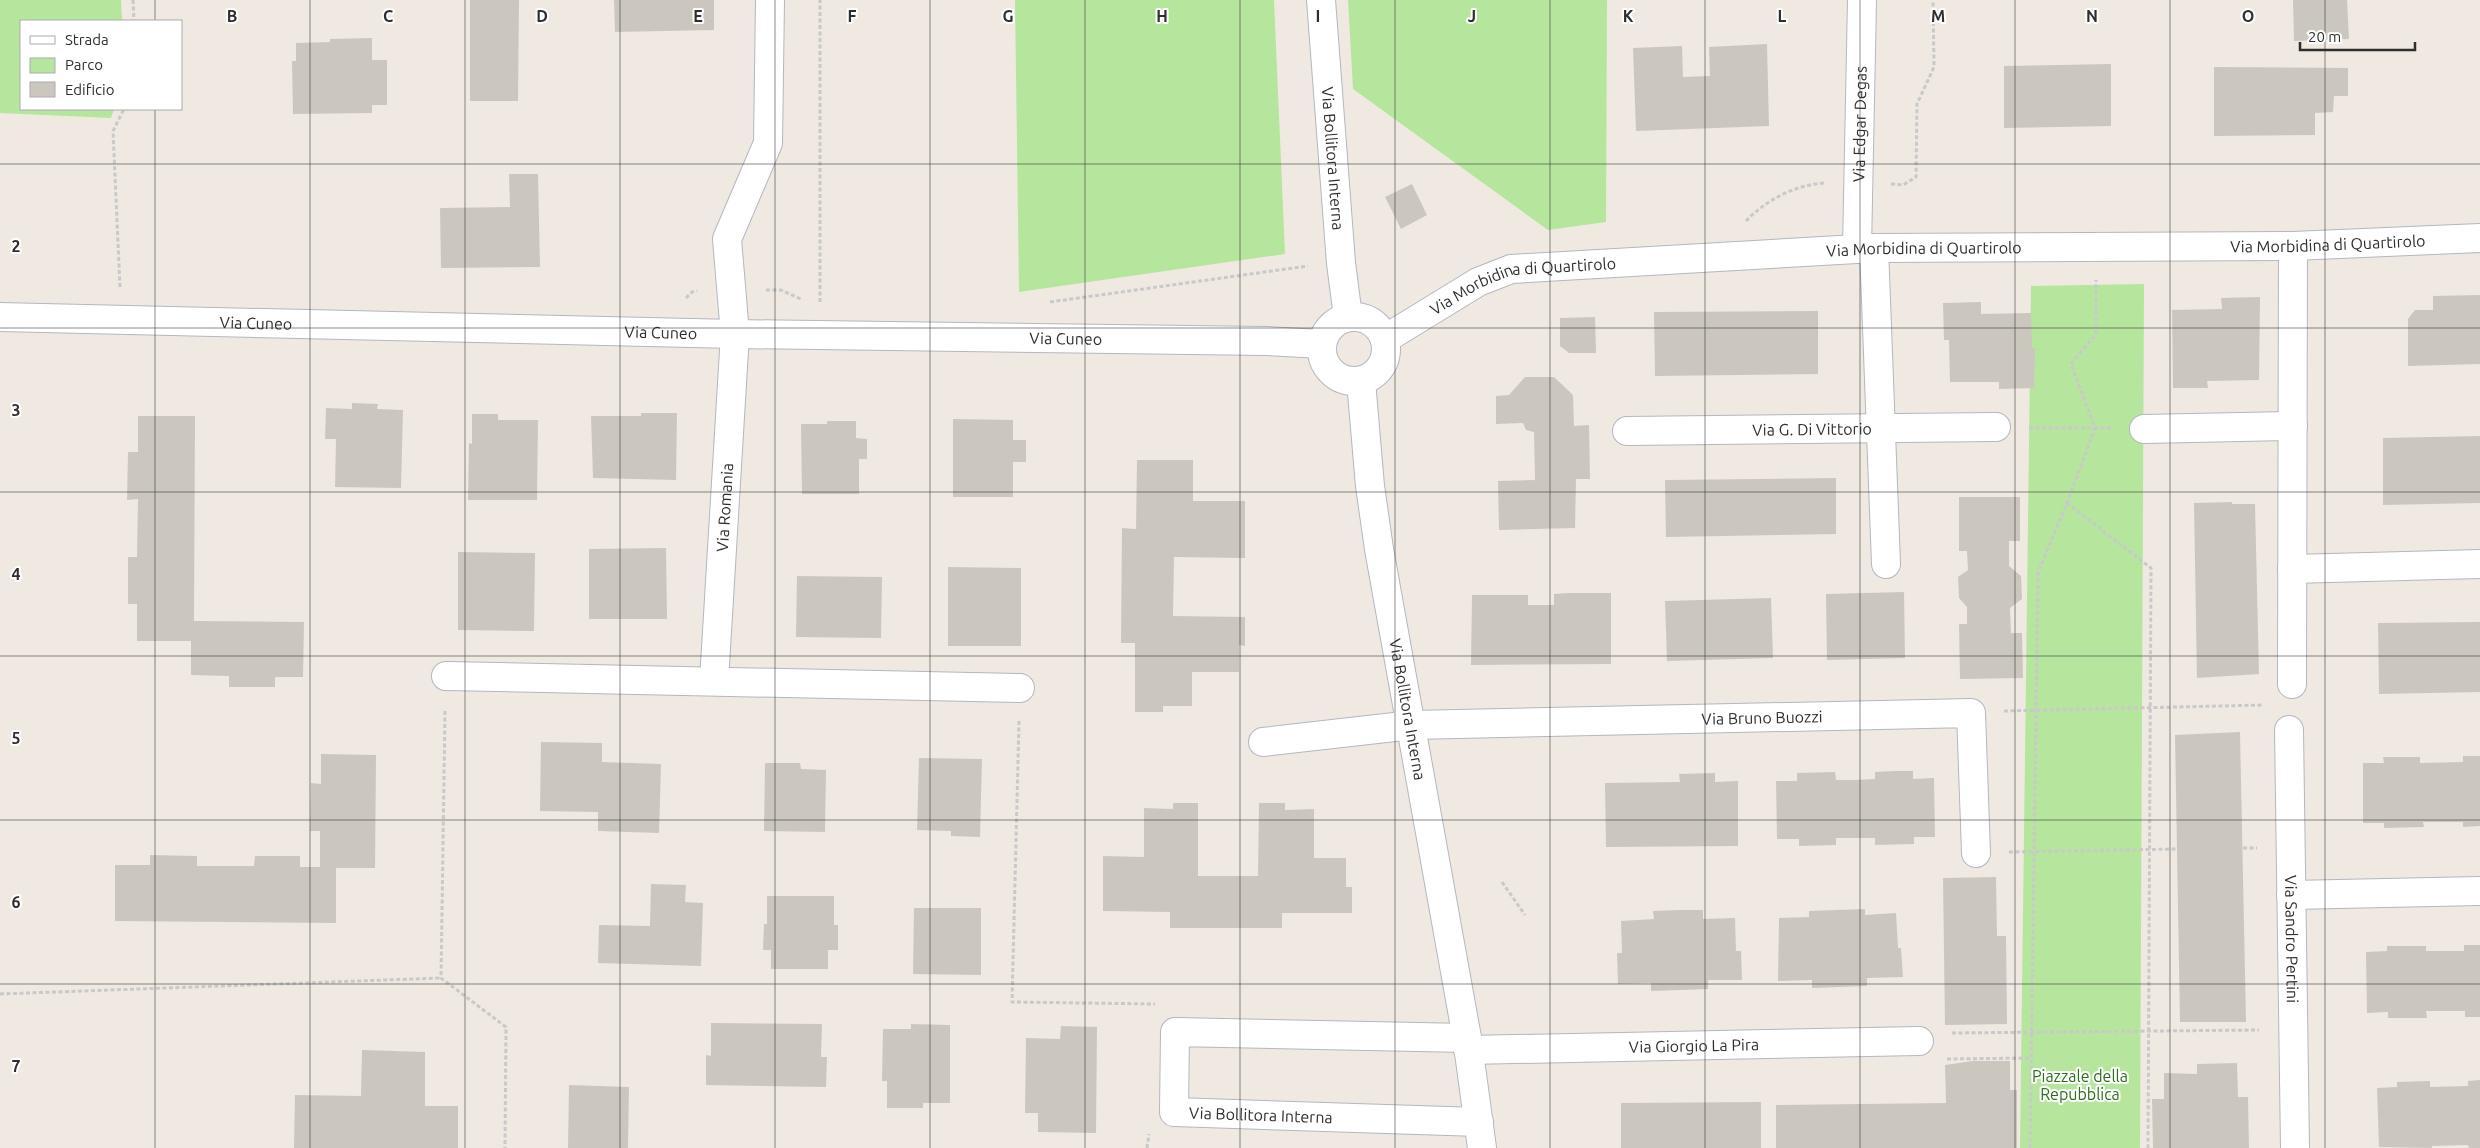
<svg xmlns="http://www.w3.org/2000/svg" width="2480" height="1148" viewBox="0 0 2480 1148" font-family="Ubuntu,sans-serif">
<rect width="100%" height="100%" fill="#efe9e1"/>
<path fill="#b6e59e" d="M0,0H121L122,21H21V109H114L111,118L0,113Z
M1015,0H1274L1285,254L1019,292Z
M1348,0H1607L1606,222L1548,230L1353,89Z
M2144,284L2140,1148H2020L2031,286Z"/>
<path fill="#cbc7bf" d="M470,0H519L518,101H470Z
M614,0H714V30L615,32Z
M2293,0H2347L2349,39L2294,41Z
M372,38V60H387V105H372V113L293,114L292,61H296V43L330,42V39Z
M1767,44L1769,126L1636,131L1633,48L1682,46L1683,77L1710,76L1709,47Z
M2111,64V126L2004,128V66Z
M2214,67L2348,68V96H2334L2333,112L2315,113V135L2214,136Z
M509,174H538L540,267L441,268L440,208L510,207Z
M1412,184L1427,215L1401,229L1385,197Z
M2480,295V364L2408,366V319L2415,310H2433V296Z
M2260,297L2259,380L2207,381L2208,388H2173L2172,310L2222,309L2221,298Z
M1981,302V314L2031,313L2032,348H2035L2034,388L1999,389V382H1950L1949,340H1944L1943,303Z
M1818,311V374L1655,376L1654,312Z
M1595,317L1596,353H1569L1560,346V318Z
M1525,377H1554L1573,395L1574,426L1589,425L1590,479H1576L1575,528L1499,530L1498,481L1535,480L1534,432L1526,430L1523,423L1496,424V396L1509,395Z
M352,403L378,404L377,409L403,410L401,488L335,487L336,439H325L326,408L352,409Z
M641,413H677L676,480L593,478L591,416H641Z
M472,414H498V420H538L537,500H468L469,443L472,444Z
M138,416H195L194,621L304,622L303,677H275V687H229V676L191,675V641H137V604H128V557H137L138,499L127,500L128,452H138Z
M953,419L1013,420V440H1026V462H1013V497H953Z
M827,421H856V438L867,439V459H859V494H802L801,424H827Z
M2480,436V503L2383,505V438Z
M1137,460H1193V501H1245V558L1174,557L1173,616L1245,617V646L1239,645V672H1192V706H1163V712H1135V643H1121L1122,528L1136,529Z
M1836,478V534L1666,537L1665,480Z
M1959,497H2020V541H2009V566L2021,576L2022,599L2010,608L2011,633H2022L2023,678L1960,679L1959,624H1967V607L1959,598L1958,577L1968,570L1967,551H1959Z
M2232,502V504H2255L2259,674L2197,678L2194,503Z
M666,548L667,619H589V549Z
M458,552L535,553L534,631L458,630Z
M948,567L1021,568V646H948Z
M797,576L882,577L881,638L796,637Z
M1904,592L1905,658L1827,660L1826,594Z
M1569,593H1611V664L1471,665L1472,595H1528V605H1554V594Z
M1771,598L1773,658L1667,661L1665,601Z
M2480,622V692L2379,694L2378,623Z
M2240,732L2246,1022H2180L2175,735Z
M541,742L602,743V762L661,764L659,833L598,831V812L540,811Z
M321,754L376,755L375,868H336V923L115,921V865H150V855L197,856V866H254L255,856H300V867H320V831H310L311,783L321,784Z
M2463,756H2480V826L2463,827V822H2423L2424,827L2384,828V823H2363V763H2384L2383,757H2420V763L2463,762Z
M919,758L982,759L980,837L951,836V831L917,830Z
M765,763H800L801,769L826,770L825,832L764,831Z
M1895,771H1913V779L1934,778L1935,837H1914V844L1875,845V838H1836V845L1799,846V839H1777L1776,781H1797V773L1835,772L1836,780H1855L1875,779V772Z
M1715,773V782L1738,781V846L1606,847L1605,783L1680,782L1679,774Z
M1173,803H1198V876H1258L1259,803H1285V810L1314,809V858H1346V887H1352V913H1282V928H1170V912L1103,911V856L1144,857V808L1173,809Z
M1996,877L1997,936H2006L2007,1024L1945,1025L1943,878Z
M651,884L686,885L685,902L703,903L701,966L598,963L599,925L650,926Z
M767,896H834V925H838V950H828V969H771V950H763L764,924H767Z
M914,908H981V975L913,974Z
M1865,909V915L1896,913L1898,948H1901L1903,977L1867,978V986L1812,988V980L1778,981L1779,918L1809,917V911Z
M1678,910H1703V919L1735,918L1736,951H1741L1742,980H1708V989L1651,991V983L1618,984L1617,953H1622L1621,921L1654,919L1653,911Z
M2464,945H2480V1017H2465V1011H2426L2427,1018H2388V1012L2367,1013L2366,952L2387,951V946H2426V951H2464Z
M711,1023L822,1024L821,1057H827L826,1087L706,1085V1055L711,1056Z
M911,1024L950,1025V1103H923V1108H887V1081H882L883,1029H911Z
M1061,1026L1097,1027L1096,1133L1038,1132V1113H1025L1026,1038L1060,1039Z
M362,1050L425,1052V1106H458V1148H294L295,1095L361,1096Z
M1973,1061H2010V1090H2017V1148H1776V1105L1946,1103L1945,1065Z
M2237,1063L2238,1097H2248L2249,1148H2153L2152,1099H2164V1073L2197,1074V1064Z
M2480,1080V1148H2469L2468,1145L2432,1146V1148L2379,1147L2377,1088L2397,1087V1082L2430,1081V1087L2468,1086V1081Z
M569,1085L629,1087L628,1148H568Z
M1761,1102V1148H1621V1103Z"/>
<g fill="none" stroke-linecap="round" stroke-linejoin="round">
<g stroke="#b4b7c1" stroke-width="30">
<g id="minor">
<path d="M1874,248L1886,564"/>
<path id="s1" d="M1857,249L1862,0"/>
<path d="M2144,429L2293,426"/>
<path id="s2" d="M1627,431L1996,427"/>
<path d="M2292,569L2480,564"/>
<path d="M446,676L1020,688"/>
<path id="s3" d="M714,681L735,334L727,239L768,143L770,0"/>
<path d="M2292,684L2293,246"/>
<path id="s4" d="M2289,730L2295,1148"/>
<path id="s5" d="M1263,742L1412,725L1971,713L1976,853"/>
<path d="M2291,895L2480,891"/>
<path id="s6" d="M1467,1038L1175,1032L1174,1112L1479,1122"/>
<path id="s7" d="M1468,1050L1919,1041"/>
</g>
</g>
<g stroke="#b4b7c1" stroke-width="30">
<g id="tertiary">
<path id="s8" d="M1321,0L1341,263L1348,317"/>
<path id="s9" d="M0,317L735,334L1267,341L1322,344"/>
<circle cx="1354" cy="349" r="32"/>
<path id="s10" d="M1385,339L1478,282L1511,269L1874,248L2293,246L2480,238"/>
<path id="s11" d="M1361,381L1370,486L1379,549L1467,1038L1482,1148"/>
</g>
</g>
<path stroke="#c9c9c9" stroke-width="3" stroke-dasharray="4 2.5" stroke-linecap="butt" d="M133,0L134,21
M1891,184L1903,185L1916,177L1917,104L1934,67L1933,0
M1746,221C1766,200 1795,185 1824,183
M120,287L113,131L124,109
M766,290H781L803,300
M686,298L692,292L697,291
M820,302V0
M1050,302L1308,266
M2029,428H2111
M2067,503L2151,568L2148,1148
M445,711L441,978L506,1027L505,1148
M2004,711L2263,705
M1019,721L1012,1002L1155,1004
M2243,848H2257
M2009,852L2177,849
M1502,882L1525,915
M0,994L441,978
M1952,1033L2259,1030
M1947,1059L2031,1058
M1147,1148L1149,1134
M2030,1148L2038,572L2067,503L2095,428L2071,364L2096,334V280"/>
<use href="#minor" stroke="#fff" stroke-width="28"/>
<use href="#tertiary" stroke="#fff" stroke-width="28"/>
</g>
<path fill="none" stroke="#2e2e2e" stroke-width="1" stroke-opacity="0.55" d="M155,0V21M310,0V1148M465,0V1148M620,0V1148M775,0V1148M930,0V1148M1085,0V1148M1240,0V1148M1395,0V1148M1550,0V1148M1705,0V1148M1860,0V1148M2015,0V1148M2170,0V1148M2325,0V1148M155,109V1148M0,164H2480M0,328H2480M0,492H2480M0,656H2480M0,820H2480M0,984H2480"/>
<g text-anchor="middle" stroke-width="4" stroke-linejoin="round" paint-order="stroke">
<g font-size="16" fill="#2e2e2e" stroke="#fff">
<text dy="6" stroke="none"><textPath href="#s1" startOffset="125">Via Edgar Degas</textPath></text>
<text dy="6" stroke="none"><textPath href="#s8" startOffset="159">Via Bollitora Interna</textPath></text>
<text dy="6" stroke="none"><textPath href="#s10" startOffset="962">Via Morbidina di Quartirolo</textPath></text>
<text dy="6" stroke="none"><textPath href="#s10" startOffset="558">Via Morbidina di Quartirolo</textPath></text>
<text dy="6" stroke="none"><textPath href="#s10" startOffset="152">Via Morbidina di Quartirolo</textPath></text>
<text dy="6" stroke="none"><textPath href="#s9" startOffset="256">Via Cuneo</textPath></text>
<text dy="6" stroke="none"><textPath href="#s9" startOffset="661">Via Cuneo</textPath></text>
<text dy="6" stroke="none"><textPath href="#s9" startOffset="1066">Via Cuneo</textPath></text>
<text dy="6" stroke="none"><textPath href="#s2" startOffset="185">Via G. Di Vittorio</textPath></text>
<text dy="6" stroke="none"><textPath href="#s3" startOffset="174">Via Romania</textPath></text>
<text dy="6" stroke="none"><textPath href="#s11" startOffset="332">Via Bollitora Interna</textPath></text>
<text dy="6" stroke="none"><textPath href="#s5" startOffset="500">Via Bruno Buozzi</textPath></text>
<text dy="6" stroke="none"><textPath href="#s4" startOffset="209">Via Sandro Pertini</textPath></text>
<text dy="6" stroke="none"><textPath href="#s7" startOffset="226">Via Giorgio La Pira</textPath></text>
<text dy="6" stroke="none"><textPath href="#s6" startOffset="459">Via Bollitora Interna</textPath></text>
</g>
<g font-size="16" fill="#2c6e1b" stroke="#fff">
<text x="2080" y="1082">Piazzale della<tspan x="2080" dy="18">Repubblica</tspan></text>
</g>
</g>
<g font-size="16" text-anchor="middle" font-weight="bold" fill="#2e2e2e" stroke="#fff" stroke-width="4" stroke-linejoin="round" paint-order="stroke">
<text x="232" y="22">B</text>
<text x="388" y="22">C</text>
<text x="542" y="22">D</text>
<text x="698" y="22">E</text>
<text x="852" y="22">F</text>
<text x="1008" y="22">G</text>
<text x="1162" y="22">H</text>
<text x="1318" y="22">I</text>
<text x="1472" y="22">J</text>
<text x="1628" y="22">K</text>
<text x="1782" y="22">L</text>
<text x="1938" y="22">M</text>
<text x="2092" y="22">N</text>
<text x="2248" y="22">O</text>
<text x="16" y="252">2</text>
<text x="16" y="416">3</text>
<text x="16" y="580">4</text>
<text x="16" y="744">5</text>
<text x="16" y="908">6</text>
<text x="16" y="1072">7</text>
</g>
<rect x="20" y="20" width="162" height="90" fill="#ffffff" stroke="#ababab"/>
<rect x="30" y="36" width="25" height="8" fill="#ffffff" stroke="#ababab"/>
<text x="65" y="45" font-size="15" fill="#2e2e2e">Strada</text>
<rect x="30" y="58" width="25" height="15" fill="#b6e59e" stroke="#ababab"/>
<text x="65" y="70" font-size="15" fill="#2e2e2e">Parco</text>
<rect x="30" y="82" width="25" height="15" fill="#cbc7bf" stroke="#ababab"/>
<text x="65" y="95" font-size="15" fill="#2e2e2e">Edificio</text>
<path d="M2300 42v8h115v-8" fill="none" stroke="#2e2e2e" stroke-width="2.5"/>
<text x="2308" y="42" font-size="15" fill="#2e2e2e" stroke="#ffffff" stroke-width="4" paint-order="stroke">20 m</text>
</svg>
